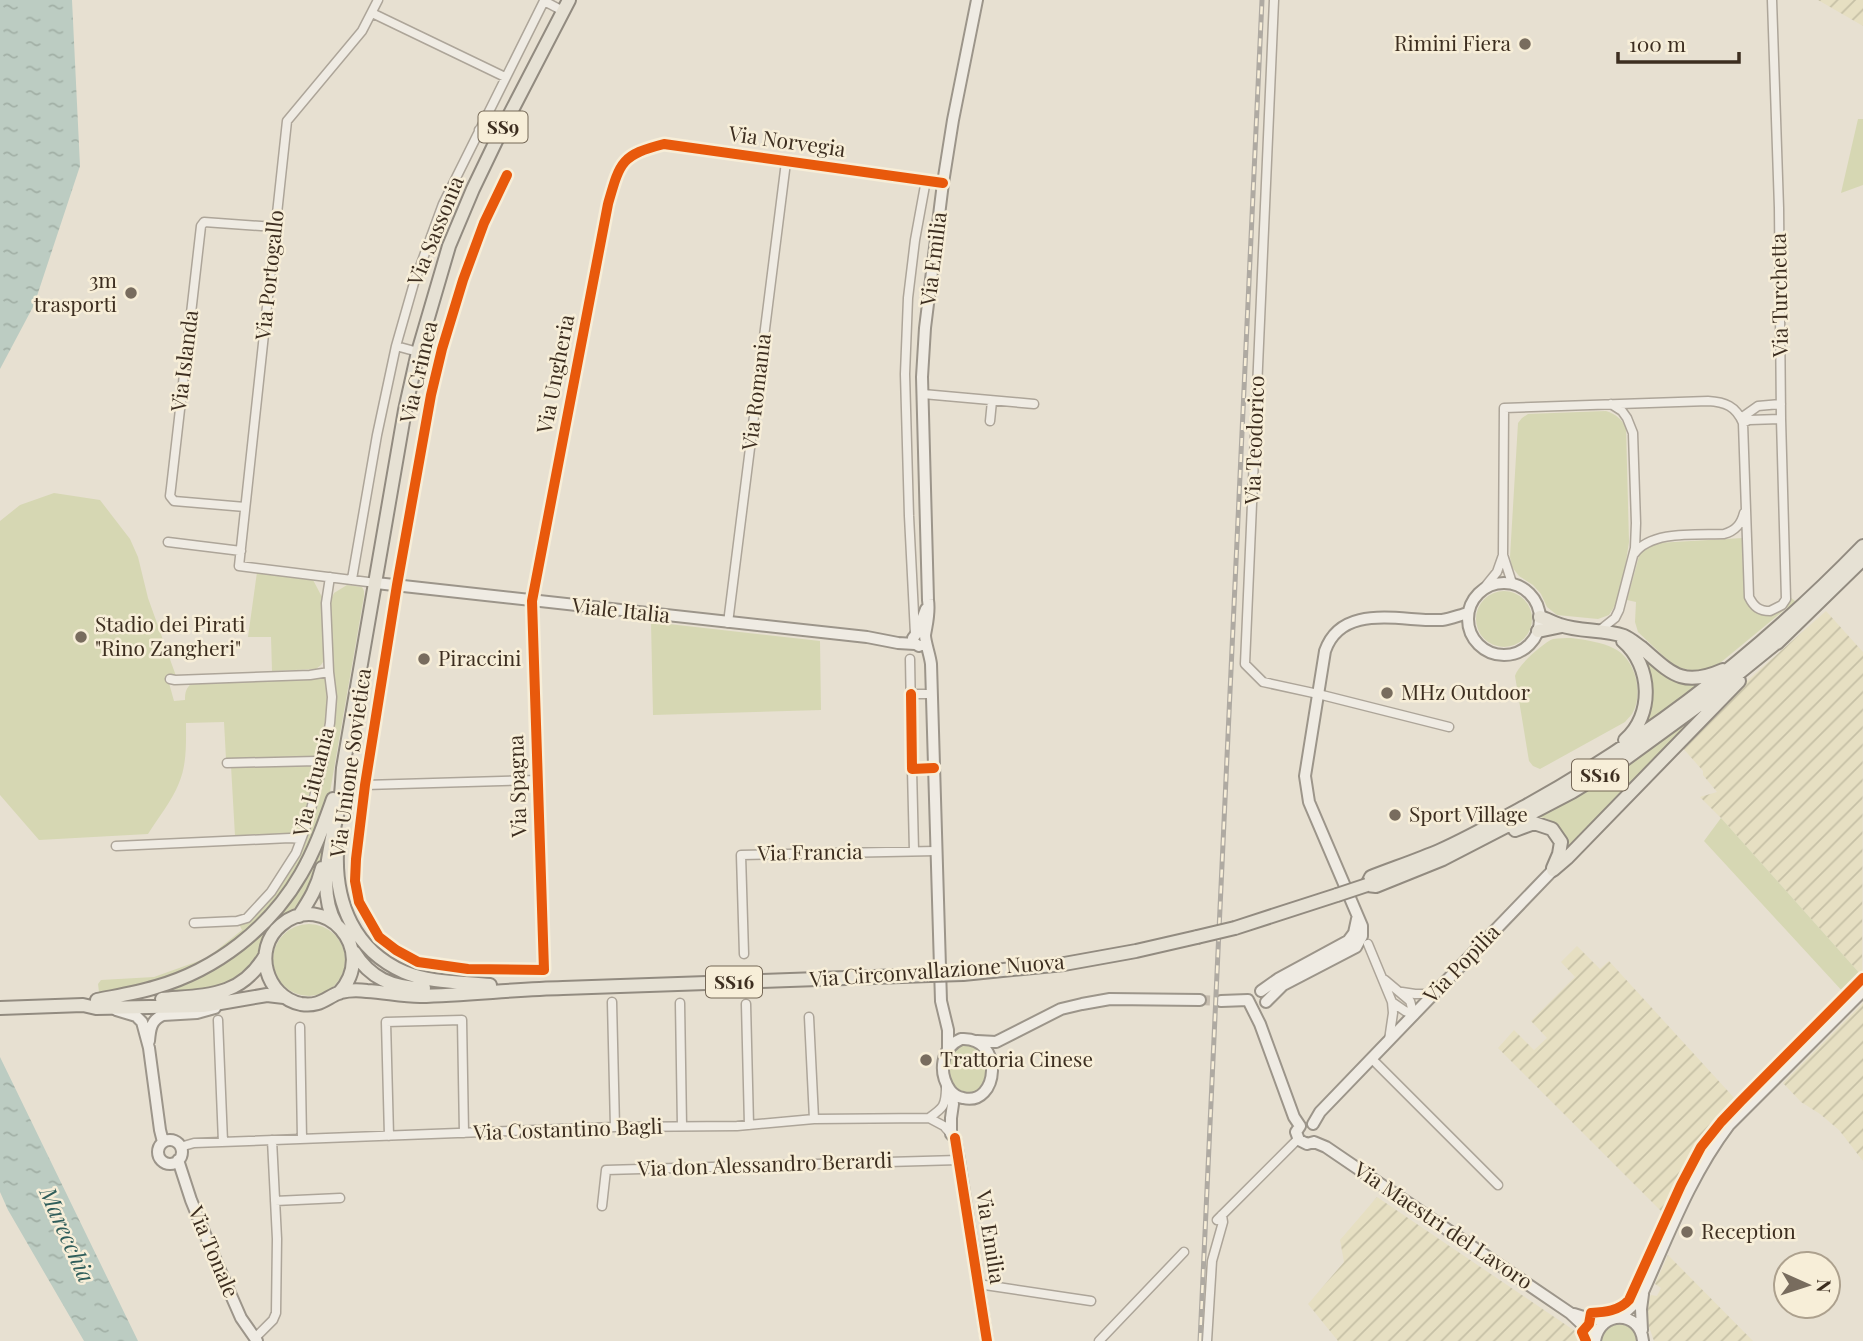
<svg xmlns="http://www.w3.org/2000/svg" width="1863" height="1341" viewBox="0 0 1863 1341" font-family="'Playfair Display',serif">
<defs>
<pattern id="farmland-furrows" width="10" height="10" patternUnits="userSpaceOnUse" patternTransform="scale(1.75)"><rect width="10" height="10" fill="#e6dfc2"/><path d="M-1 1l2-2M0 10L10 0M9 11l2-2" fill="none" stroke="#c6c0a6"/></pattern>
<pattern id="water-ripples" width="26" height="14" patternUnits="userSpaceOnUse" patternTransform="scale(1.75)"><rect width="26" height="14" fill="#bcccc2"/><path d="M2 4q2-2 4 0t4 0M15 11q2-2 4 0t4 0" fill="none" stroke="#a2b0a6"/></pattern>
</defs>
<rect width="100%" height="100%" fill="#e7e0d1"/>
<path fill="url(#farmland-furrows)" d="M1818,0H1863V26Z
M1826,611L1863,652L1862,976L1721,818L1700,797L1717,792L1703,775V771L1681,746L1720,705Z
M1577,946L1600,969L1609,961L1737,1101L1715,1124L1689,1159L1663,1213L1498,1048L1514,1030L1534,1050L1547,1038L1531,1021L1575,977L1561,962Z
M1863,1003V1161L1839,1130L1820,1114L1801,1102L1783,1083Z
M1377,1197L1578,1333L1582,1341H1338L1308,1304L1344,1262L1340,1240Z
M1668,1255L1753,1341H1654L1647,1321V1303L1651,1295L1657,1296L1661,1288L1655,1284Z"/>
<path fill="#d6d7b3" d="M1858,119H1863V185L1841,193Z
M1606,411C1616,414 1621,419 1626,427L1629,542L1625,568L1616,604L1609,615L1598,619L1557,615L1547,607L1541,594L1533,585L1519,576L1512,567L1510,557L1518,423L1522,418L1528,414Z
M54,493L100,500L130,539L138,557L148,598L176,676L171,677L169,683L174,701L185,700C185,692 186,688 192,683L323,678L326,680L328,709L321,751L314,757L226,759L224,722L186,723C186,743 187,764 179,783C172,801 158,818 148,834L39,840L0,795V521L20,505Z
M1743,538C1743,557 1738,620 1770,615C1781,613 1786,606 1790,597L1796,602L1783,611L1720,663L1699,672L1675,667L1638,632L1635,622L1636,602L1627,600L1639,556L1644,549L1657,543Z
M257,572L312,578L322,597L325,659L321,665L316,669L272,671L271,637H248Z
M347,585L362,587L364,591V596L330,792L324,818L291,887L236,944L161,983L102,994L99,992L98,984L101,980L154,977L207,958L242,930L239,924L250,921L281,883L299,853L310,827L326,766L335,721L336,701L332,669L329,604L334,593Z
M1476 619a28 28 0 1 1 56 0a28 28 0 1 1-56 0Z
M651,622L820,641L821,710L653,715Z
M1571,638C1586,640 1602,642 1615,649C1636,660 1644,694 1632,714C1630,717 1627,719 1625,722L1540,769L1533,766L1529,761L1515,676C1518,665 1543,643 1553,639C1559,638 1566,638 1571,638Z
M1643,654L1660,673L1673,681L1699,686L1643,727C1650,696 1656,686 1641,655Z
M1698,714L1700,715L1567,853C1566,833 1559,819 1538,817V815L1622,766Z
M310,765L316,767L317,770L302,826L299,830L290,834L235,836L231,766Z
M1721,818L1862,976L1844,993L1704,841Z
M319,850H322V856L314,888L253,968L224,988L171,992V988L286,905L306,879Z
M273 960a36 36 0 1 1 72 0a36 36 0 1 1-72 0Z
M968,1043C972,1045 976,1046 979,1048C991,1059 990,1088 974,1093C970,1094 966,1093 962,1093C942,1082 942,1045 968,1043Z
M1620,1324C1630,1326 1636,1331 1637,1341H1602C1604,1330 1610,1325 1620,1324Z"/>
<path fill="url(#water-ripples)" d="M0,0H72L80,166L34,305L0,369Z
M0,1057L138,1341H84L8,1210L0,1192Z"/>
<g fill="none" stroke-linecap="round" stroke-linejoin="round">
<path stroke="#c5bcae" stroke-width="10" stroke-dasharray="10 5" stroke-linecap="butt" d="M1200,1000L1221,1001"/>
<g stroke="#ada599" stroke-width="11">
<path id="street" d="M1274,0L1245,664L1263,682L1318,694L1449,727
M372,13L505,77
M479,130L497,139
M507,175L484,223L463,280L442,349L431,395L397,585L365,785L356,859L355,881L359,902L379,937L396,950L418,962L468,969L544,970L532,601L608,204C620,162 621,155 664,144L943,183
M396,346L418,352
M923,394L1034,404
M1741,418L1758,406L1781,404
M990,421L992,401
M1743,423L1749,420L1781,419
M245,507L174,501L170,496L171,488L201,226L204,222L275,227
M168,542L241,551
M1634,554C1651,530 1697,535 1724,534C1735,531 1741,525 1744,513
M352,579L377,435L396,346L414,283L443,204L544,1L563,11
M376,583L239,566L287,121L362,31L378,0
M1512,583L1503,555L1504,408L1708,401C1725,402 1736,406 1743,423L1749,597C1754,607 1759,611 1770,611L1782,605L1786,599L1781,419L1779,208L1772,0
M1484,588L1497,572L1503,555
M728,623L786,162
M1600,630L1615,618L1619,610L1635,548L1636,523L1633,433L1627,418L1622,411L1611,404
M915,634L909,516L905,374L908,298L915,240L926,180
M910,659L912,769L934,768
M170,679L175,680L310,675L329,672
M911,694H932
M227,763L317,761L323,762
M912,769L914,851
M365,785L536,780
M116,846L290,838L301,839
M194,923L237,921L247,918L271,892L296,853L308,821L323,762L330,723L332,697L329,672L326,603L330,577
M1368,944L1392,1002L1393,1013L1389,1040
M744,954L741,855L936,851
M1385,980L1410,1001L1414,1015
M1402,992L1415,994H1434
M612,1002L615,1127
M1392,1002L1405,1011L1414,1015
M680,1003L682,1126
M746,1004L749,1125
M809,1017L814,1119
M218,1020L223,1142
M300,1027L302,1139
M1372,1059L1498,1185
M929,1118C943,1108 946,1106 946,1087
M389,1136L386,1022L462,1020L464,1133
M180,1147L194,1143L615,1127L737,1126L814,1119L929,1118L944,1126L951,1134
M275,1201L340,1198
M602,1206L606,1170L959,1160
M1217,1220L1298,1139
M978,1284L1091,1301
M255,1338L273,1320L276,1313L277,1239L272,1140
M1099,1341L1184,1252
M1207,1341L1212,1261L1223,1222L1222,1215"/>
</g>
<g stroke="#9c958a" stroke-width="14">
<path id="secondary" d="M1468 619a36 36 0 1 1 72 0a36 36 0 1 1-72 0Z
M376,583L867,637L898,643L915,644
M919,646L914,643L913,638L917,633L926,609
M1261,991L1278,979L1348,941L1354,933L1357,919
M1248,1000L1260,1024L1294,1117L1300,1126
M1221,1001L1248,1000
M1266,1002L1283,985L1356,947L1362,936V926L1309,802L1305,776L1325,651C1342,602 1402,622 1442,620C1450,619 1460,615 1468,613
M116,1010L136,1016L142,1022L149,1048L160,1130L163,1142
M961,1039C1005,1036 999,1107 963,1098C957,1097 953,1094 950,1090C938,1072 941,1048 961,1039Z
M149,1041C150,1029 151,1020 163,1015L197,1013L215,1008
M977,1041L996,1042L1061,1009L1082,1004L1110,999L1200,1000
M948,1048V1030L941,1001L931,664C930,655 925,642 925,635C927,623 930,613 928,600L922,377L925,328L943,183L953,120L977,0
M948,1088L953,1104L951,1118V1134L955,1138L959,1160L987,1341
M1313,1124L1320,1112L1553,870
M1300,1126L1296,1132L1299,1140L1307,1144L1314,1142
M158 1152a12 12 0 1 1 24 0a12 12 0 1 1-24 0Z
M1314,1142L1326,1147L1570,1313L1586,1328L1592,1341
M178,1160L191,1200L216,1261L241,1318L257,1341
M1574,1314L1590,1319H1610
M1620,1317L1633,1305L1643,1292C1669,1234 1691,1175 1729,1125L1863,991
M1642,1330L1641,1309L1643,1294
M1595,1341C1600,1310 1640,1310 1643,1341"/>
</g>
<g stroke="#928b80" stroke-width="16">
<path id="primary" d="M1540,617C1547,619 1553,623 1560,625C1580,632 1603,629 1624,636C1631,639 1636,644 1642,648C1671,673 1682,688 1723,670
M1538,631L1562,626
M1623,641C1652,666 1654,715 1625,740
M1777,643L1863,559
M1515,830L1534,823L1552,829L1561,842L1559,854L1553,868
M337,852C335,903 354,950 404,972C430,983 462,982 490,985
M1553,870L1567,858L1739,681
M1367,885L1371,877C1394,868 1418,860 1441,850C1470,837 1498,821 1526,806C1651,737 1763,649 1863,546
M1367,885L1376,886L1443,859L1572,792L1621,762L1702,703L1781,639
M299,916C310,899 317,888 322,868
M336,924C315,888 333,838 340,801C342,790 342,779 343,768L405,410L418,352L449,246L473,189L497,139L569,0
M1235,928L1337,895
M354,952C370,978 392,988 424,988
M963,974L1064,964L1136,951L1197,937
M339,993C379,950 324,889 281,925C252,949 266,997 301,1004C321,1007 326,997 341,992C349,990 359,990 367,991C385,992 402,996 420,996C468,995 516,989 563,988C685,984 807,979 930,975
M162,999C206,995 240,998 265,956
M97,1000C117,996 137,993 156,987C216,970 270,928 301,874C315,850 324,824 333,799
M0,1008L83,1005L96,1008L203,1006L267,995L284,997"/>
</g>
<use href="#street" stroke="#efebe3" stroke-width="8"/>
<use href="#secondary" stroke="#efebe3" stroke-width="10"/>
<use href="#primary" stroke="#e6e1d4" stroke-width="12"/>
<g stroke="#afaaa2" stroke-width="5">
<path id="rail" d="M1200,1341L1262,0"/>
</g>
<use href="#rail" stroke="#f7eed8" stroke-width="2.5" stroke-dasharray="8" stroke-linecap="butt"/>
<g stroke="#928b80" stroke-width="16" stroke-linecap="butt">
<path id="primary-bridge" d="M1337,895L1367,885
M1197,937L1235,928
M930,975L963,974"/>
</g>
<use href="#primary-bridge" stroke="#e6e1d4" stroke-width="12"/>
<g stroke="#f7eed8" stroke-width="15">
<path id="cycleway" d="M507,175L484,223L463,280L442,349L431,395L397,585L365,785L356,859L355,881L359,902L379,937L396,950L418,962L468,969L544,970L532,601L608,204C620,162 621,155 664,144L943,183
M911,694L912,769L934,768
M955,1138L987,1341
M1586,1341L1582,1332L1589,1324L1591,1313C1605,1312 1619,1311 1629,1300L1681,1185L1701,1147L1721,1122L1741,1101L1863,978"/>
</g>
<use href="#cycleway" stroke="#e8590c" stroke-width="10"/>
</g>
<g fill="#786c5e" stroke="#f7eed8" stroke-width="2.5">
<circle cx="1525" cy="44" r="7"/>
<circle cx="131" cy="293" r="7"/>
<circle cx="81" cy="637" r="7"/>
<circle cx="424" cy="659" r="7"/>
<circle cx="1387" cy="693" r="7"/>
<circle cx="1395" cy="815" r="7"/>
<circle cx="926" cy="1060" r="7"/>
<circle cx="1687" cy="1232" r="7"/>
</g>
<g text-anchor="middle" stroke-width="5" stroke-linejoin="round" paint-order="stroke">
<g fill="#f7eed8" stroke="#756857" stroke-width="2">
<rect x="478.5" y="111.5" width="49" height="31" rx="5"/>
<rect x="1572" y="759.5" width="56" height="31" rx="5"/>
<rect x="706" y="966.5" width="56" height="31" rx="5"/>
</g>
<g font-size="19" font-weight="bold" fill="#3d2e20">
<text x="503" y="134">SS9</text>
<text x="1600" y="782">SS16</text>
<text x="734" y="989">SS16</text>
</g>
<g font-size="21" fill="#3d2e20" stroke="#f7eed8" text-anchor="start">
<text x="1511" y="51" text-anchor="end">Rimini Fiera</text>
<text x="117" y="288" text-anchor="end">3m<tspan x="117" dy="24">trasporti</tspan></text>
<text x="95" y="632">Stadio dei Pirati<tspan x="95" dy="24">"Rino Zangheri"</tspan></text>
<text x="438" y="666">Piraccini</text>
<text x="1401" y="700">MHz Outdoor</text>
<text x="1409" y="822">Sport Village</text>
<text x="940" y="1067">Trattoria Cinese</text>
<text x="1701" y="1239">Reception</text>
</g>
<g font-size="21" fill="#3d2e20" stroke="#f7eed8">
<text transform="translate(787 142) rotate(8)" y="7">Via Norvegia</text>
<text transform="translate(436 231) rotate(-68)" y="7">Via Sassonia</text>
<text transform="translate(934 259) rotate(-83)" y="7">Via Emilia</text>
<text transform="translate(270 275) rotate(-84)" y="7">Via Portogallo</text>
<text transform="translate(1780 295) rotate(-91)" y="7">Via Turchetta</text>
<text transform="translate(185 361) rotate(-83)" y="7">Via Islanda</text>
<text transform="translate(419 372) rotate(-77)" y="7">Via Crimea</text>
<text transform="translate(556 374) rotate(-79)" y="7">Via Ungheria</text>
<text transform="translate(757 392) rotate(-83)" y="7">Via Romania</text>
<text transform="translate(1255 440) rotate(-88)" y="7">Via Teodorico</text>
<text transform="translate(621 611) rotate(6)" y="7">Viale Italia</text>
<text transform="translate(351 763) rotate(-82)" y="7">Via Unione Sovietica</text>
<text transform="translate(314 782) rotate(-76)" y="7">Via Lituania</text>
<text transform="translate(518 786) rotate(-92)" y="7">Via Spagna</text>
<text transform="translate(810 853) rotate(-1)" y="7">Via Francia</text>
<text transform="translate(1462 964) rotate(-46)" y="7">Via Popilia</text>
<text transform="translate(937 971) rotate(-4)" y="7">Via Circonvallazione Nuova</text>
<text transform="translate(568 1130) rotate(-2)" y="7">Via Costantino Bagli</text>
<text transform="translate(765 1165) rotate(-2)" y="7">Via don Alessandro Berardi</text>
<text transform="translate(1443 1226) rotate(34)" y="7">Via Maestri del Lavoro</text>
<text transform="translate(990 1237) rotate(81)" y="7">Via Emilia</text>
<text transform="translate(213 1252) rotate(67)" y="7">Via Tonale</text>
</g>
<g font-size="23" font-style="italic" fill="#2f5d5a" stroke="#f7eed8">
<text transform="translate(67 1235) rotate(66)" y="8">Marecchia</text>
</g>
</g>
<g transform="translate(1807 1285) rotate(93)"><circle r="33" fill="#f7eed8" stroke="#ada18e" stroke-width="2"/>
<path d="M0-5L12 26L0 18L-12 26Z" fill="#786c5e"/>
<text y="-10" font-size="19" font-weight="bold" text-anchor="middle" fill="#3d2e20">N</text>
</g>
<path d="M1618 52v10h121v-10" fill="none" stroke="#3d2e20" stroke-width="3.5"/>
<text x="1629" y="52" font-size="21" fill="#3d2e20" stroke="#f7eed8" stroke-width="5" paint-order="stroke">100 m</text>
</svg>
